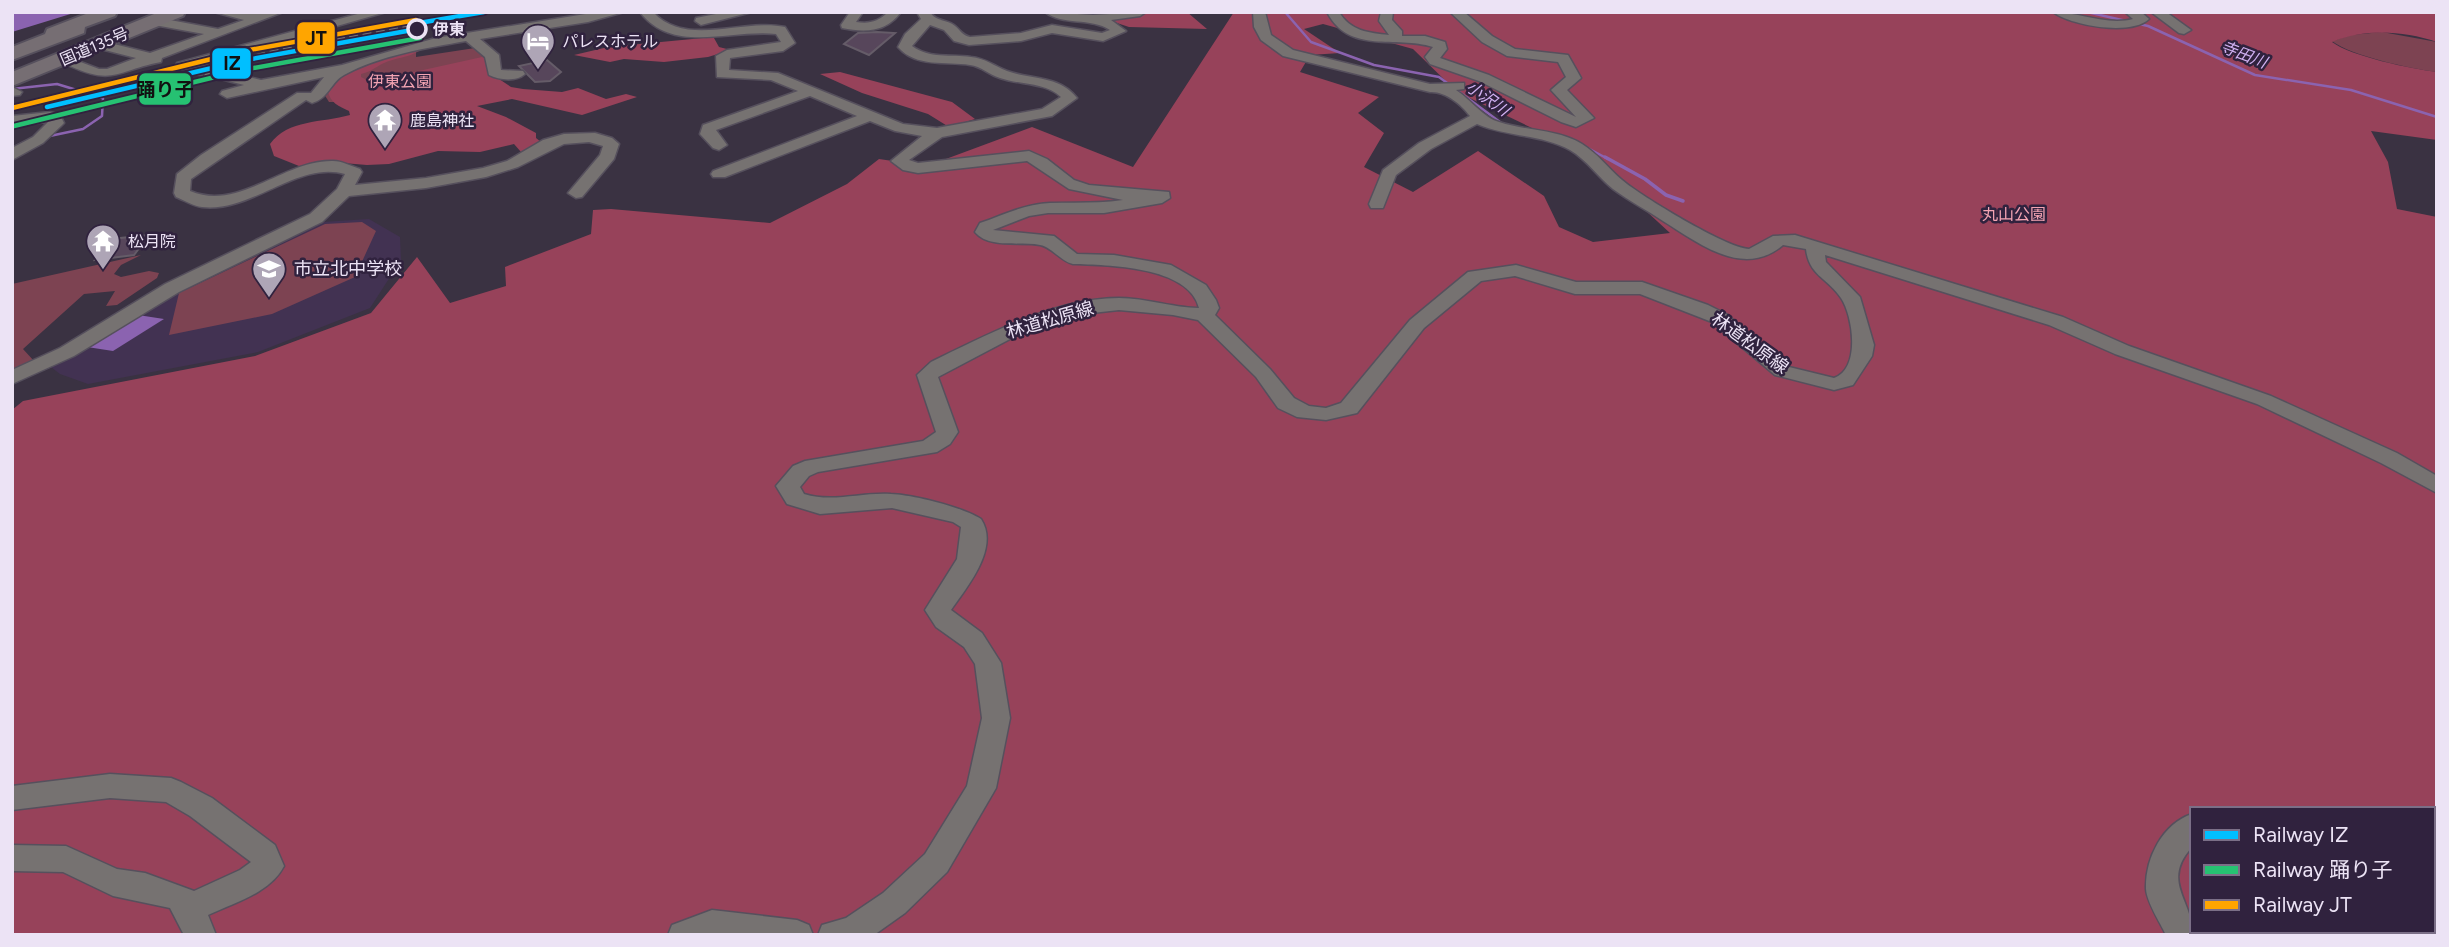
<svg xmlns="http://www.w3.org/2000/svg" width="2449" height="947" viewBox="0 0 2449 947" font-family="Figtree,'Noto Sans JP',sans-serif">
<rect width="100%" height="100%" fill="#3a3242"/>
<path fill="#423252" d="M369,219L400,237L401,260L370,308L258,352L88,384L60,374L51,367L177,289L322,222Z"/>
<path fill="#7d4352" d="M2382,32L2437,42V72C2412,69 2351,56 2332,41L2351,35Z
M416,47V57L475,48L490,56L343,102H329L324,94L337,74Z
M362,222L376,231L355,277L272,314L169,335L179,293L325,224Z
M141,255L121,265L114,274L121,277L149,271L159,273L157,278L117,305L106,306L115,291L84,294L23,349L34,361L12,370V284Z"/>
<path fill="#97425a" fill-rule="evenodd" d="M1084,12H1187L1207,29L1129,27Z
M1234,12H2437V42C2403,31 2366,28 2332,42C2350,56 2412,69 2437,72V140L2371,131L2388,162L2397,209L2437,217V935H12V410L23,401L255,356L371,313L417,257L450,303L506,286L505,267L591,234L593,210L611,209L770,223L847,184L879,159L927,166L1032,127L1133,167ZM1323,24L1413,49L1457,92L1582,152L1670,233L1593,242L1559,227L1544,196L1478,151L1413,192L1364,167L1384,133L1358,113L1379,97L1300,72L1310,55L1340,53L1304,29ZM2192,809H2433V931H2192Z
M703,38H714L719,47L731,50L708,57L664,62L624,59L610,62L574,55L608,47Z
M415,49L419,51C407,58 395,58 384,63C375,67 371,72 361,74V77L369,81L378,80L482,57L488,59L493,75L511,87L523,89L562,92L578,88L606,99L626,94L637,97L582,115L512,99L477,106L506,117L536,133V138L541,142L531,150L521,152L514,144L480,152L438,151L389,164L367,165L343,163L299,166L274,156L270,144C288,119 322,123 350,115L349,111C339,106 330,103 328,91L340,74L395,53Z
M840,72L952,102L975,119L949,127L928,114L862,93L820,74Z"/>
<path fill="#8b63b0" d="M12,12H77L12,32Z
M138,315L164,319L113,351L87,347Z"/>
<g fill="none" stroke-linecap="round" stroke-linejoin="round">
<path stroke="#8b63b0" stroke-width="2.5" d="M1285,12L1311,42L1374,65L1439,77L1504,125
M2087,12L2148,26L2255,75L2351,90L2437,117
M12,89L57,84L103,98L102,116L83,129L45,137
M1571,139L1608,159"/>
<path stroke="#8b63b0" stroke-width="3.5" d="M1605,157L1645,179L1666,195L1683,201"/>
</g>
<path fill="#57465b" stroke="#655c68" stroke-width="2" d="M877,32L895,33L869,55L844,44L858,33Z
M547,60L561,72L550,81L535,82L519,66Z
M149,235L134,255L95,260L111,239Z"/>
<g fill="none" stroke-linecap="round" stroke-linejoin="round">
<path stroke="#554d5d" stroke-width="14" stroke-dasharray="14 7" stroke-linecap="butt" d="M191,67L210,72"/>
<g stroke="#56505d" stroke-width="3">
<path id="minor" d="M214,12H283L162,58L161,62C118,70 114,86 70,66C64,63 60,63 55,59L62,55L99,69H107L136,58L93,47V41L98,40L150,53L204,34L149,24V18L154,17L218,29L244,20Z
M365,12H386L187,69L182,70L175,66L177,63Z
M598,12H624L588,22L480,39L499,55L501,70L523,71L525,74C516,82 499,80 489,75L485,57L466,41C427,48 380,55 344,75C331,82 328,99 312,103L306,100L191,179L190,191C239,212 283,160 333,161C342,161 351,166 360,169L362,172L355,185L426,178L483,168L507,161L543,140L564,134L595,133L612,138L619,144L614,159L582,197L576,198L568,193L600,155L603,146L589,142L564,144L518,167L486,177L426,188L349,196L322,222L179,292L74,356L12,384V370L60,348L165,284L310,214L337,189L345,174C298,160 252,213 202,207C193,206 184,200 176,197L174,193L177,174L201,155L297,93H311L324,77L227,98L220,94L222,91L244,85L205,75V69L210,68L261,80L342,65L436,38Z
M640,12H653C686,48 743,18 785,27L795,43L783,51L730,58L729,70L778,73L903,124L937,128L1042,109L1061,97C1045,82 1020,85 1000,78C989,75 981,66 970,65C946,61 916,68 898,47L905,34L921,19L917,12H930C936,22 947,19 955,26C961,31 962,35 970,37L1021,33L1052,25L1102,33L1110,30C1090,17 1063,26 1045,12L1093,15L1146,12L1140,16L1111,20L1126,31L1103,41L1052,33L1021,41L969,45L954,41L944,30L930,25L912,46C929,59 951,54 971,57C985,58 994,66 1007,71C1032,80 1059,75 1077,98L1052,116L942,137L909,160L918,163L1029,151L1047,159L1074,180L1089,185L1169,192L1170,198L1162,203L1104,213H1048L1029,216L993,230L1054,236L1077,254L1114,255L1171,265L1206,285L1216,300L1219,308L1215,315L1270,369L1294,398L1309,406L1326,408L1341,403L1410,320L1468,272L1516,265L1576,282H1642L1708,305L1726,314L1789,367L1834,378C1861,368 1853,316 1841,298C1828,278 1809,276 1806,249L1783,245C1743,279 1699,243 1663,221C1647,210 1629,201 1613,189C1598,177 1587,160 1570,150C1542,134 1506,137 1477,124L1431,149L1396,175L1383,208H1371L1369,204L1383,170L1419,143L1470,116C1461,104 1445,91 1430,92L1283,56L1261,40L1254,27L1253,12H1265L1271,35L1293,50L1430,84L1464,83V89L1456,90C1471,100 1484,118 1499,122C1526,131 1557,129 1582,144C1598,154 1608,168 1622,180C1641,196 1726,248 1749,249L1773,236L1795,235L2063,317L2129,346L2271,396L2397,453L2437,476V493L2381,463L2257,404L2115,354L2049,325L1825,255L1826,262L1860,297L1874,345L1872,356L1853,385L1834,390L1775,375L1712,322L1640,294H1575L1515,276L1481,281L1424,328L1357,413L1326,420L1297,417L1278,408L1256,377L1198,320L1173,315L1119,310L1092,313L1031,328L938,377L958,432L950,444L937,452L818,472L809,476L800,487L804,494C833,503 861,492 891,494C914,495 962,507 981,519C1000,548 967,587 951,610L982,633L1001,663L1010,718L996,788L947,872L905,913L874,935H818L822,925L846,918L883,893L925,854L967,786L982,718L975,664L964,647L936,627L925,610L957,559L961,527L953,522L892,508L820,514L787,504L776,486L793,466L805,461L923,441L936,432L917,375L931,362C987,335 1056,298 1119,298C1146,298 1174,308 1199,308C1189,266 1107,265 1073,264C1060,261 1052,247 1040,245C1020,241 989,249 975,232L980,223C1003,215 1025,204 1050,203C1075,202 1099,204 1123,200L1069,189L1027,161L918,173L903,170L891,161L922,136L895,131L870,121L725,177H713L711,174L713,171L857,116L810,96L716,130L727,145L719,150L713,148L700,134L703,125L798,91L771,80L717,77L716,56L727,50L781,42L776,34C730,29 673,55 640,12Z
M726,12H752L701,25L695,21L696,18Z
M850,12H863L856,22C869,24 878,22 888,12H901C886,32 866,33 842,28L841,25Z
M1327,12H1339C1350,31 1369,33 1389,35L1379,21L1381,12H1393L1392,20L1402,31V36H1425L1445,42L1447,49L1440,58L1489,75L1576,117L1551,90L1566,77L1558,62L1507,56L1482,42L1450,12H1464L1492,36L1515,49L1568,55L1581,78L1567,90L1594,118L1576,127L1561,122L1479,81L1430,64L1425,57L1433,47C1396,35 1349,55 1327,12Z
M2053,12C2079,12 2107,26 2133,19L2125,12H2141L2149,19C2131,36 2072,26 2053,12Z
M2151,12H2166L2191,30L2184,34L2179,33Z
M12,87L22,92L20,95L12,96Z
M50,112L60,115L64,123L61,126L43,143L12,160V148L33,137L48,122L12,125V116Z
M110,774L171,778L181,782L212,798L275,845L284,866C270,893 234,903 208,915L216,935H184L170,908L113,896L63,872L12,871V845L66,846L117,869L145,873L194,891L240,870L251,862L190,816L166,802L110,798L12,810V786Z
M2192,814V847C2161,881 2192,900 2192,931H2202L2203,935H2166C2160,922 2147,903 2146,889C2145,859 2162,824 2192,814Z
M2433,893L2437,894V923L2433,922Z
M712,910L797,920L809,925L813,935H668L672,925Z"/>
</g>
<g stroke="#56505d" stroke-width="4">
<path id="highway" d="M91,12H117L115,16L85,27L84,33L12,60V47L45,34L47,29Z
M159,12H185L183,16L12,86V72Z"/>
</g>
<use href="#minor" fill="#767271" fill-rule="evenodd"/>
<use href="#highway" fill="#766e73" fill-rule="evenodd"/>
<path stroke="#767175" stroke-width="2.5" stroke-dasharray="9 4.5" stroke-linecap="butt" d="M152,82L269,52L415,25"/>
<g stroke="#30223e" stroke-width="8">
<path id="rail-1" d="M413,24L484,12
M47,107L246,60L418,29"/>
</g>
<g stroke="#30223e" stroke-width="8">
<path id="rail-2" d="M14,126L248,69L420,38"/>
</g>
<g stroke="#30223e" stroke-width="8">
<path id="rail-3" d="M12,108L244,51L416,20"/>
</g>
<use href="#rail-1" stroke="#00bfff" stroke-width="4.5"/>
<use href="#rail-2" stroke="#26c172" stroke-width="4.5"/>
<use href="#rail-3" stroke="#ffa500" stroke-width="4.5"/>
</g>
<defs>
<g id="hotel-pin" transform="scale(1.75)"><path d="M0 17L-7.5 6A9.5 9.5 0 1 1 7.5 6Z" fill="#aea5b6" stroke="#30223e"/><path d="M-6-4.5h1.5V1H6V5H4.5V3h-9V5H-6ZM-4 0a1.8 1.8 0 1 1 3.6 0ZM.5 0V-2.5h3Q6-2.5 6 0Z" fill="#fff"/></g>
<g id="temple-pin" transform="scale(1.75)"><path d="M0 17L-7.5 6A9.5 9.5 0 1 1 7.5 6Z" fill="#aea5b6" stroke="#30223e"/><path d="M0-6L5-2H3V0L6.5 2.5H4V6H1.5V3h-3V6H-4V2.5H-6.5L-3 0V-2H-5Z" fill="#fff"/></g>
<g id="school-pin" transform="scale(1.75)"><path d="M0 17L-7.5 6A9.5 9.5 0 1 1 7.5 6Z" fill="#aea5b6" stroke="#30223e"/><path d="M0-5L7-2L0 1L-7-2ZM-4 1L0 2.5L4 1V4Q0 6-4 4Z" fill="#fff"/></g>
</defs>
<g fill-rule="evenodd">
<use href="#hotel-pin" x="538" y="41"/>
<use href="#temple-pin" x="385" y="120"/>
<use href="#temple-pin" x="103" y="241"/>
<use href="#school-pin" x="269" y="269"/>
</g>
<circle fill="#30223e" stroke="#ece3f5" stroke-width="3.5" cx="417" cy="29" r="9"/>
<g text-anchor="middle" stroke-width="5" stroke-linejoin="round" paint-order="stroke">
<g font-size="16" font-weight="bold" fill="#ece3f5" stroke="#30223e" text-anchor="start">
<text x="433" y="35">伊東</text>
</g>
<g font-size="16" fill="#ece3f5" stroke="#30223e" text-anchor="start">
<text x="562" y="47">パレスホテル</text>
<text x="410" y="126">鹿島神社</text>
<text x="128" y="247">松月院</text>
</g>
<g font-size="16" fill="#ece3f5" stroke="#30223e">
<text transform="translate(94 46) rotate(-23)" y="6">国道135号</text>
</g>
<g font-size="16" font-style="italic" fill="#d1b1f2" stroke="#30223e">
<text transform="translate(2244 54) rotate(21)" y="6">寺田川</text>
<text transform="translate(1488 98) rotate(35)" y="6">小沢川</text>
</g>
<g font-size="16" fill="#f4a4b3" stroke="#30223e">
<text x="400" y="87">伊東公園</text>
<text x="2014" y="220">丸山公園</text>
</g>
<g font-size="18" fill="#ece3f5" stroke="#30223e" text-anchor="start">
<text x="294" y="275">市立北中学校</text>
</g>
<g font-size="18" fill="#ece3f5" stroke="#30223e">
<text transform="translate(1050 320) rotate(-16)" y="6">林道松原線</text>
<text transform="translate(1750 343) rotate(36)" y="6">林道松原線</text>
</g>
</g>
<g stroke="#30223e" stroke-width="2.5">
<rect x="296" y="21" width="40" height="34" rx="7" fill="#ffa500"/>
<rect x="211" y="47" width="41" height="33" rx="7" fill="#00bfff"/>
<rect x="138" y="72" width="54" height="34" rx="7" fill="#26c172"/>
</g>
<g font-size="19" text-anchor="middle" font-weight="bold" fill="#111">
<text x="316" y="45">JT</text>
<text x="232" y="70">IZ</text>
<text x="165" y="96">踊り子</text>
</g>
<rect width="2449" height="947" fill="none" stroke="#ece3f5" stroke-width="28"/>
<rect x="2190" y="807" width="245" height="126" fill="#30223e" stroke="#7b6f87" stroke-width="2"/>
<rect x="2204" y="830" width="35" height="10" fill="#00bfff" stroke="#7b6f87" stroke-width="2"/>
<text x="2253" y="842" font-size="21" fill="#ece3f5">Railway IZ</text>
<rect x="2204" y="865" width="35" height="10" fill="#26c172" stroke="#7b6f87" stroke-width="2"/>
<text x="2253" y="877" font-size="21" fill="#ece3f5">Railway 踊り子</text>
<rect x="2204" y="900" width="35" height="10" fill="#ffa500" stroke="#7b6f87" stroke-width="2"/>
<text x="2253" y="912" font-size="21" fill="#ece3f5">Railway JT</text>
</svg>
